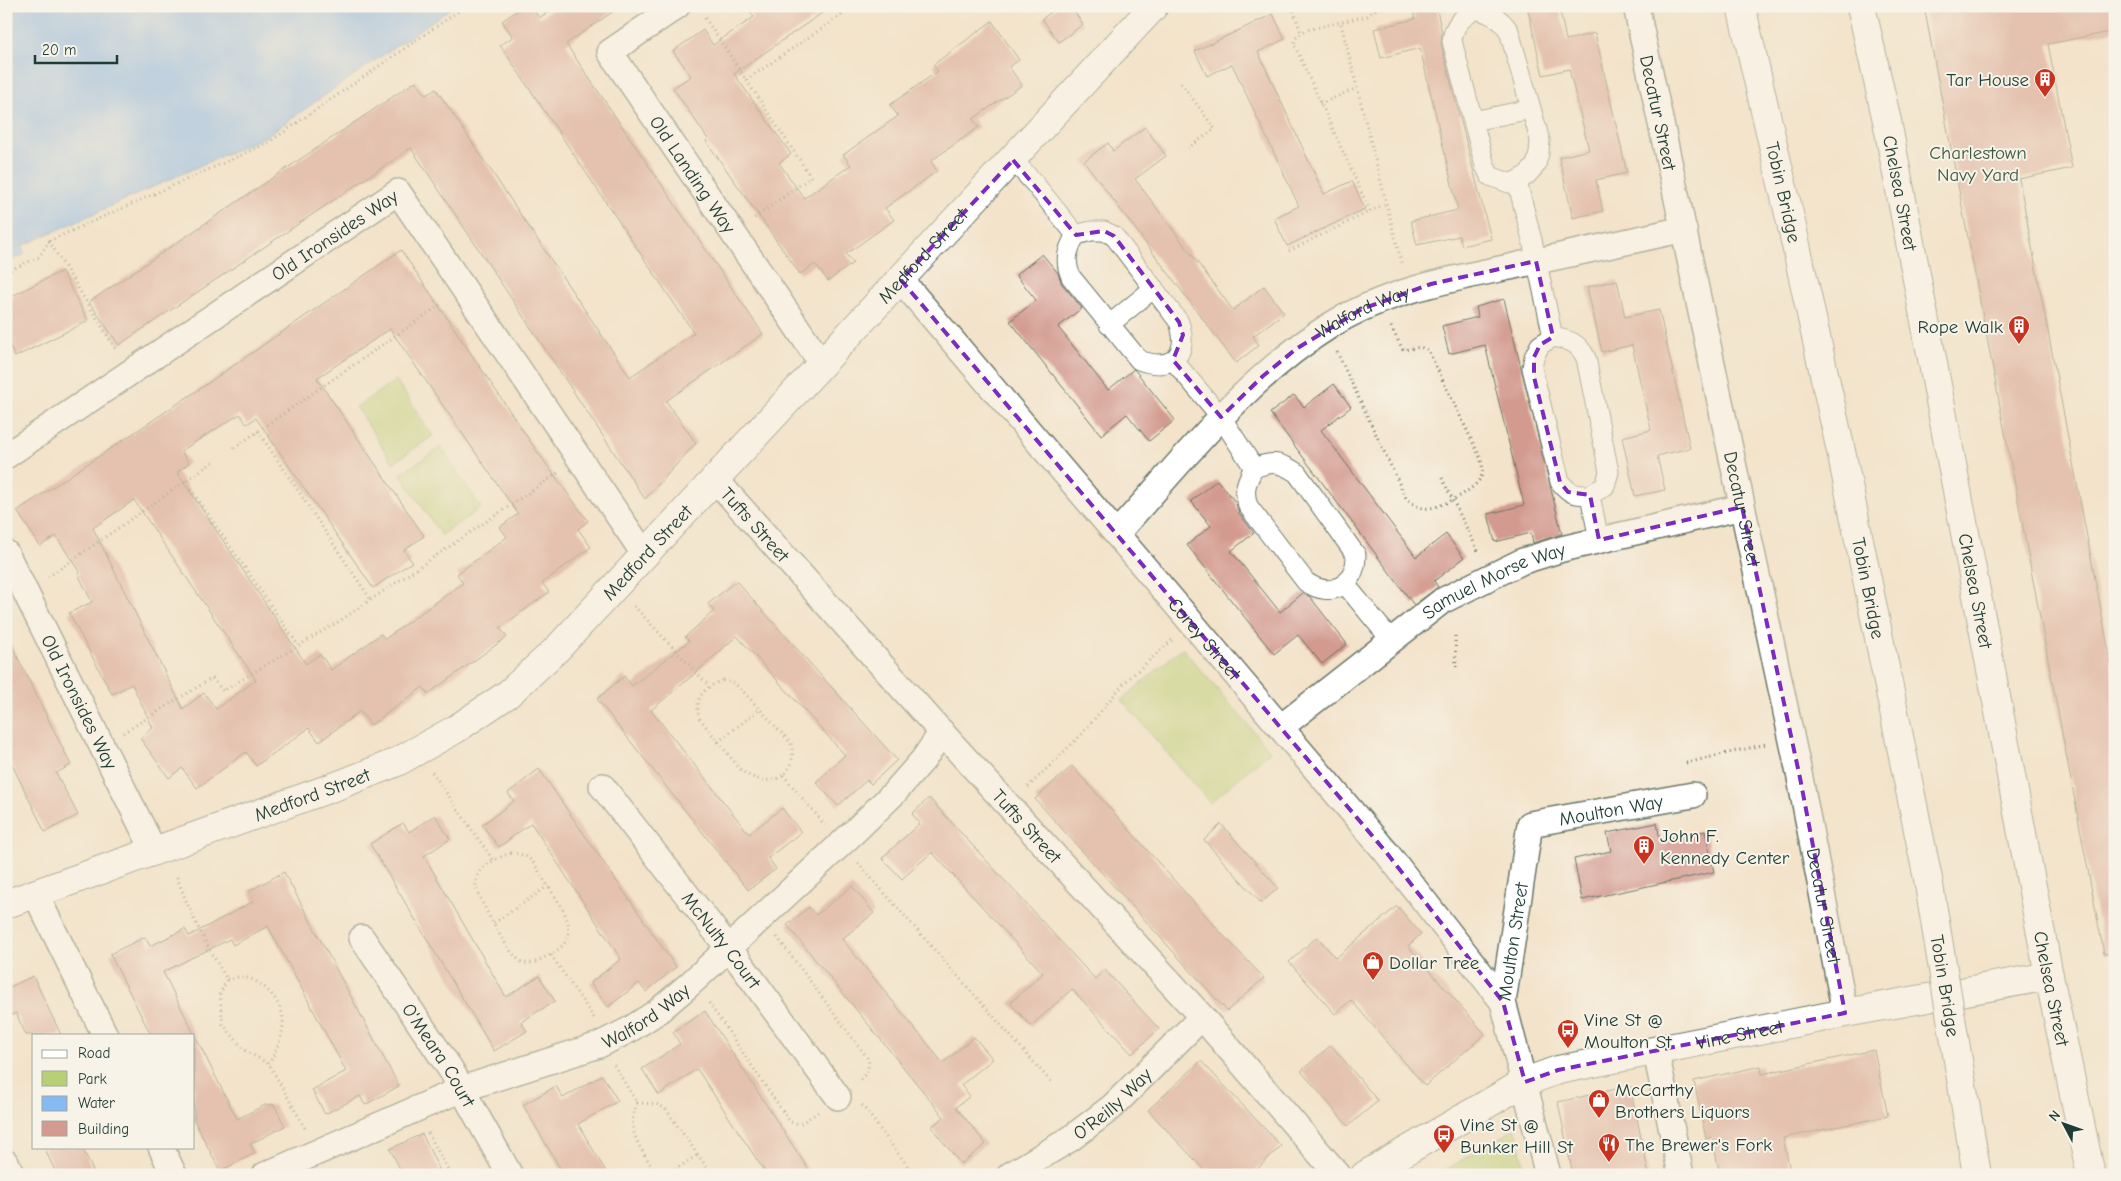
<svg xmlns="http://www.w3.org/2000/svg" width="2121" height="1181" viewBox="0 0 2121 1181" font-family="'Comic Neue',sans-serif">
<rect width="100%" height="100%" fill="#f7f3e8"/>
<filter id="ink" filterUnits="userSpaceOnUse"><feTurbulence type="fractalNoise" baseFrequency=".02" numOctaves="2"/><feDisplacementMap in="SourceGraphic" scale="10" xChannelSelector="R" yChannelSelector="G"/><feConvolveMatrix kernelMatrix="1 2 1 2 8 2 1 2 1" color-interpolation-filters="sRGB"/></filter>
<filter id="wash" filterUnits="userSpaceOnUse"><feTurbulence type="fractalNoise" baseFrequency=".0096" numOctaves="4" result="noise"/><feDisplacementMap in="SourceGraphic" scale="20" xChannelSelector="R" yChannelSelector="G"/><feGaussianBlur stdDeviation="1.12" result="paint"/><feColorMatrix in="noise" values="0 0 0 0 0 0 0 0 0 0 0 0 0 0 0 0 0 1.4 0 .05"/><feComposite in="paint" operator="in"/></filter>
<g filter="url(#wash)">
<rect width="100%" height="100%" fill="#f3e3ca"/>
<path fill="#b7d075" stroke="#6b8654" d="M396,380L433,436L393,463L356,407Z
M441,447L481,508L441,535L400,474Z
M1182,648L1270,751L1210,803L1122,700Z
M1516,1128L1525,1175H1437Z"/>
<path fill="#85baf3" stroke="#527c94" d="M6,6H454L266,136L22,246L25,254L6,263Z"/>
<g id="blocks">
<path fill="#d39a8f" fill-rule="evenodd" d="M524,6H531L539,18L557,6H621L566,44L763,334L666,401L696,443L645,499L411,148L119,345L89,302L416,81L426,95L436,89L630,377L694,333L500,45L513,37L502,21Z
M747,6H832L734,74L791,154L779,163L804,198L851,165L843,155L898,116L890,105L938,71L933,65L992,21L1019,60L1009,67L1022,85L973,119L979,127L931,161L937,171L885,208L894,220L846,254L853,263L828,281L815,264L800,274L706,141L708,139L673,88L691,76L673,51L703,30L713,45L754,17Z
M1059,6H1070L1083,24L1059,42L1042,19Z
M1412,6H1436L1442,33L1441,44L1491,239L1462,246L1459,236L1417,245L1411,221L1458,210L1420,48L1381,58L1374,29L1415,19Z
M1527,6H1559L1566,40L1595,33L1627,173L1596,180L1603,211L1573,218L1559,157L1589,150L1569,69L1543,75Z
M1924,6H2115V31L2048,44L2072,168L2019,179L2115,684V953L2104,954Z
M1273,14L1285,39L1258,52L1324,194L1352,181L1365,209L1287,246L1274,218L1299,206L1232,64L1207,76L1195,51Z
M1145,127L1166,156L1135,179L1233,310L1264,286L1284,313L1253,336L1259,345L1236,363L1084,161L1108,143L1113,151Z
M401,250L536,450L588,521L578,529L591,547L542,583L549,592L500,628L507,637L428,694L423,687L371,725L360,711L319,742L309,728L256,766L246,752L197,788L182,768L169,778L140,738L153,728L132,684L112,694L69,613L92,602L78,574L80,573L56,536L40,546L17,511L201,388ZM390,329L518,514L500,527L507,537L457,574L463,583L421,613L385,639L381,634L331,670L320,654L306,664L177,472L189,463L181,451L240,414L247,424L256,418L373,588L412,562L404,550L424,536L317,378ZM134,500L256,680L216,709L204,693L183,709L93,528Z
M1042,254L1058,273L1062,284L1082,308L1058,327L1108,390L1134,369L1175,420L1149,441L1127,414L1101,435L1010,321L1036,300L1016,275Z
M62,271L88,321L15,357L6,338V299Z
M1617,280L1625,317L1659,310L1690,448L1657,456L1665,490L1635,496L1622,437L1651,430L1632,345L1602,352L1587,287Z
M1504,299L1562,534L1533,543L1531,533L1495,542L1488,514L1524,505L1485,345L1449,354L1442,326L1478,317L1476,307Z
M1334,384L1351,407L1321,430L1416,557L1446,534L1464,558L1434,581L1438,587L1414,605L1270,413L1294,395L1304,407Z
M1217,480L1236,503L1239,513L1254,533L1231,551L1280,612L1303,593L1310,597L1347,644L1322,664L1298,635L1274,654L1187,545L1211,526L1191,501Z
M736,581L897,760L871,784L867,780L838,806L816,782L845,755L737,636L692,676L651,710L749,834L782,808L801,832L768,858L776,869L748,890L597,699L624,676L632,686L689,641L685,637L714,611L708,604Z
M6,634L71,765L56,773L78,815L45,832L6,752Z
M1072,766L1223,935L1264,978L1227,1011L1035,799Z
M539,769L676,967L646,992L639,983L608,1007L590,983L621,959L531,823L499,847L482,825L514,801L508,793Z
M929,798L1095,979L1105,970L1159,1029L1132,1054L1072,989L1031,1026L1010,1003L1043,973L932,852L902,879L882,858L920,823L912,814Z
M435,815L450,839L424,856L506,997L539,976L555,1001L521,1022L527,1031L494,1051L370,844L403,823L409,832Z
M1657,823L1660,840L1705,831L1714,872L1582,900L1574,859L1611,851L1607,833Z
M1221,824L1278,888L1261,903L1204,840Z
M284,872L399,1086L365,1105L360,1096L325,1114L312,1090L346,1071L268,926L233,945L230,939L163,972L237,1119L265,1105H274L285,1126L250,1144L255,1153L220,1171L194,1120V1035H151L110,954L145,937L150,946L185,929L189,936L254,901L249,891Z
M852,886L874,913L842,939L943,1063L974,1037L993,1059L961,1085L970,1096L956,1107L986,1144L961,1164L931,1127L944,1117L787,925L809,907L816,915Z
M1397,906L1421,934L1408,946L1485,1034L1425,1086L1351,1000L1335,1014L1289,962L1317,937L1336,958Z
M33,976L61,1035H26L16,1013L6,1018V989Z
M705,1011L812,1175H767L697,1069L659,1095L642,1069L680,1044L673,1032Z
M1331,1045L1378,1101L1348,1126L1301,1071Z
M1874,1050L1888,1116L1783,1138L1791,1175H1720L1712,1137L1706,1139L1694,1081L1761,1066L1762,1074Z
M1201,1061L1281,1146L1251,1175H1209L1148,1110Z
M602,1075L618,1101L578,1124L608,1175H564L523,1105L556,1086L563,1098Z
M1630,1086L1649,1175H1573L1558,1102Z
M422,1134L442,1175H403L390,1149Z
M44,1147H82L95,1175H57Z"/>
</g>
</g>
<g filter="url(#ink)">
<use href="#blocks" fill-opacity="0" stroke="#697768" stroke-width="1"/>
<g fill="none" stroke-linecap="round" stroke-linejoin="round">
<g stroke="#697768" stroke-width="21">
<path id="pedestrian" d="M1475,9C1490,13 1500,17 1509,31L1540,140L1539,153L1536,165L1527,175L1517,181L1509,183L1490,176L1485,166L1452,41C1454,24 1461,19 1475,9Z
M1473,121L1531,109
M1013,160L1034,183L1076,235
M1517,181L1532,240L1553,337
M1091,231H1104L1114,236L1179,322C1190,355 1172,372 1139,360L1071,277C1064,261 1067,250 1076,235Z
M1109,325L1154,288
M1173,360L1221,417L1254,468C1246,482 1243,490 1248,506L1306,582C1331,599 1356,586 1356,555L1297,473C1280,462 1273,461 1254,468
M1590,495C1574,495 1570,494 1560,482L1532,368L1534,357L1540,345L1553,337C1569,340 1578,342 1586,358L1609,472L1605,486L1590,495L1599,540
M1345,584L1391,640"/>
</g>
<g stroke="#697768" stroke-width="28">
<g id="minor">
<path id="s1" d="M677,6L610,52L822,364"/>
<path id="s2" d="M1636,6L1800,778L1845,1013"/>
<path id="s3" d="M901,280L1386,852L1503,1002"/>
<path id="s4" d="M6,456L398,192L645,555"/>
<path id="s5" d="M714,478L954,746L1202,1017L1338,1175"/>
<path id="s6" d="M1117,533C1183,460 1246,378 1331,325C1386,291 1451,279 1514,266C1570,254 1627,242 1684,229"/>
<path id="s7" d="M6,553L154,851"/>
<path id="s8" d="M1281,727L1442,601L1486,579L1523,561L1562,549L1742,507"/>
<path id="s9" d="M602,786L741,964L838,1097"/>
<path d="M35,893L105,1035"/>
<path id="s10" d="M362,938L451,1070L510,1175"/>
<path d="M1656,1052L1681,1175"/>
<path d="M161,1147L174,1175"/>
<path d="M6,1163L13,1175"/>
<path id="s11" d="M265,1175L462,1089L599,1045L629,1030L657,1012L690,984L856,830L894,793L923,760L942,732"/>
<path id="s12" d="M1010,1175L1070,1139L1112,1107L1202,1017"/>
<path id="s13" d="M1548,1175L1503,1002L1530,824L1693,795"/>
</g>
</g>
<g stroke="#697768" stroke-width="30">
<g id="secondary">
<path id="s14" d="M1861,6L1887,121L2049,976L2091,1175"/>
<path id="s15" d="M6,904L339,785L397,762L456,729L508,694L557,649L1154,6"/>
<path id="s16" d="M1365,1175L1525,1082L1558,1070L1845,1013L2049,976"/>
</g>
</g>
<path stroke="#697768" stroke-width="3" stroke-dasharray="1 4" stroke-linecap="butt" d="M1292,6L1301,33
M705,18L811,177L753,219
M1341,24L1402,265
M746,80L855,6
M1181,83L1215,129L1188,148
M1320,104L1357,88
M1370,211L1294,44L1296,38L1306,30L1367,16L1375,10L1376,6
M49,241L117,351
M1289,251L1387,203
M6,272L39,257L49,241L268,143L466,6
M1337,352L1406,498C1411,502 1416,507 1423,508C1437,511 1476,490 1481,477C1484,471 1482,464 1480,457L1428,350L1420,347L1403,350L1390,325
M258,431L371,600
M234,448L440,305
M1442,478L1479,553
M185,481L298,645
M48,577L213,462
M634,606L709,686
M1455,636L1456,668
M723,680L732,682L739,687L791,743C800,778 766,792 740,769L700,719C693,697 704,688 723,680Z
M123,733L212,678L223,691L338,622L558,473
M718,742L760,709
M1686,763L1766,744
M432,772L493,860
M783,775L825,825
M1028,787L1082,734L1124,683L1172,640
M511,853C532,854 534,864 544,880C560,905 589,937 547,956C540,960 531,966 522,962C509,956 481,903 476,888C474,867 495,859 511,853Z
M858,863L1053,1084
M177,877C190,914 207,947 227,979L220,994L223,1024L244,1050L269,1064L305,1128
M494,923L548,886
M777,937L869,1060L868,1071L859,1081
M551,955L594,1018
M227,979C231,979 235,977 239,977C260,976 285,1003 283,1024C282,1040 276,1050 269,1064
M709,1003L790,1122L800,1124L818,1112
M614,1065L637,1103
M637,1103L656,1104L665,1108L712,1175
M637,1103C624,1132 643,1150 657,1175
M862,1105L912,1172
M428,1133L451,1175
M666,1175L698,1155"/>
<use href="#pedestrian" stroke="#fff" stroke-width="19"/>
<use href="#minor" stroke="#fff" stroke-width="25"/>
<use href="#secondary" stroke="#fff" stroke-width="28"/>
<g stroke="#697768" stroke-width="30" stroke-linecap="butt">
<g id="motorway-bridge">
<path id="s17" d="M1741,6L1792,227L1842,456L1928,879L1977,1175"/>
</g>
</g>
<use href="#motorway-bridge" stroke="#fff" stroke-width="28"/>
</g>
</g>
<path d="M0 0H2121V1181H0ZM1013,160L1076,235L1104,231L1114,236L1179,322L1183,335L1173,360L1221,417L1263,376L1296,349L1362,309L1431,284L1536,261L1553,337L1540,345L1534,357V377L1560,482L1568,492L1590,495L1599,540L1742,507L1800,778L1845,1013L1558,1070L1525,1082L1503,1002L1386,852L901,280Z" fill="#f3e3ca" fill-opacity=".55" fill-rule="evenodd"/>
<path fill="none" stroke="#7b2cbf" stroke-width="4" stroke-dasharray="10 6" stroke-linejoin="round" d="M1013,160L1076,235L1104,231L1114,236L1179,322L1183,335L1173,360L1221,417L1263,376L1296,349L1362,309L1431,284L1536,261L1553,337L1540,345L1534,357V377L1560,482L1568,492L1590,495L1599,540L1742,507L1800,778L1845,1013L1558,1070L1525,1082L1503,1002L1386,852L901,280Z"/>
<defs>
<g id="building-pin" transform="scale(1.125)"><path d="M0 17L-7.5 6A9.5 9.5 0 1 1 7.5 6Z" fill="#c8321e" stroke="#f7f3e8"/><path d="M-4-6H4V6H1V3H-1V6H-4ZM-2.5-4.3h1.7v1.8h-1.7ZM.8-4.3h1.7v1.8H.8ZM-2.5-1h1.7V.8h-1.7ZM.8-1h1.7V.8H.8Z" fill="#fff"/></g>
<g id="shop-pin" transform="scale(1.125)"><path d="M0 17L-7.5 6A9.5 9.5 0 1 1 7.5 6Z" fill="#c8321e" stroke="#f7f3e8"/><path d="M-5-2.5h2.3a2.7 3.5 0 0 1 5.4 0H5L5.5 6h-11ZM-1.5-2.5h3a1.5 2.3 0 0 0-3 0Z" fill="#fff"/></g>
<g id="bus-pin" transform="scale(1.125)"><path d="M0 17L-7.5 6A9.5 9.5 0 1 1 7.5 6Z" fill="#c8321e" stroke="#f7f3e8"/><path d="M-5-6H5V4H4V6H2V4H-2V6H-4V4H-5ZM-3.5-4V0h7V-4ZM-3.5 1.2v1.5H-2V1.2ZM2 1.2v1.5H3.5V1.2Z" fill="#fff"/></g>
<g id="restaurant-pin" transform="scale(1.125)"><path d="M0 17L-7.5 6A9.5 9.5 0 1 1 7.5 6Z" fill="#c8321e" stroke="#f7f3e8"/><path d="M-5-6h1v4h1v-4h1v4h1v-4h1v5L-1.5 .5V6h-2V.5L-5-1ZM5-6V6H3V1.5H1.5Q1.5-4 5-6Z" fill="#fff"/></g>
</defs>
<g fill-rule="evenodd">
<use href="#building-pin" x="2045" y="79"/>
<use href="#building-pin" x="2019" y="326"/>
<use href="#building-pin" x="1644" y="846"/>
<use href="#shop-pin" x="1373" y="962"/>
<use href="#bus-pin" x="1568" y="1030"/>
<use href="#shop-pin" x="1599" y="1100"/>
<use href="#bus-pin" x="1444" y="1135"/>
<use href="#restaurant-pin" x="1609" y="1144"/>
</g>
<g text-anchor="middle" stroke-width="4" stroke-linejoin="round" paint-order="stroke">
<g font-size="19" fill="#1f3d34" stroke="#f7f3e8" text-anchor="start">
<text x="2029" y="86" text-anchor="end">Tar House</text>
<text x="2003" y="333" text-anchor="end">Rope Walk</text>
<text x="1660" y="842">John F.<tspan x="1660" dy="22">Kennedy Center</tspan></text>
<text x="1389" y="969">Dollar Tree</text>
<text x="1584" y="1026">Vine St @<tspan x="1584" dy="22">Moulton St</tspan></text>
<text x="1615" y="1096">McCarthy<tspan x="1615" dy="22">Brothers Liquors</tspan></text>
<text x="1460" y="1131">Vine St @<tspan x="1460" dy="22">Bunker Hill St</tspan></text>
<text x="1625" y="1151">The Brewer's Fork</text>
</g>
<g font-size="19" fill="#1f3d34" stroke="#f7f3e8">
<text dy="7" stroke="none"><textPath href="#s2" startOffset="109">Decatur Street</textPath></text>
<text dy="7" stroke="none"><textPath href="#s1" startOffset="229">Old Landing Way</textPath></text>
<text dy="7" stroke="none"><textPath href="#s17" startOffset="191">Tobin Bridge</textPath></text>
<text dy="7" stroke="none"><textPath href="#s14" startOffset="191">Chelsea Street</textPath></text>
<text dy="7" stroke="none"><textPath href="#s4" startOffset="396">Old Ironsides Way</textPath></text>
<text dy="7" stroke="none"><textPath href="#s15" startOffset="1150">Medford Street</textPath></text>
<text dy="7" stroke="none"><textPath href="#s6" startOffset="334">Walford Way</textPath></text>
<text dy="7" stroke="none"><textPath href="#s2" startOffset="514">Decatur Street</textPath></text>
<text dy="7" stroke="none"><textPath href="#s5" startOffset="62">Tufts Street</textPath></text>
<text dy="7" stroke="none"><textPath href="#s15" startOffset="745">Medford Street</textPath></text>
<text dy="7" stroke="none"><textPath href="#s8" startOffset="260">Samuel Morse Way</textPath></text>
<text dy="7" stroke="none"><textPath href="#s17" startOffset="596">Tobin Bridge</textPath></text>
<text dy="7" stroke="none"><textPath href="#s14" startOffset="596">Chelsea Street</textPath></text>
<text dy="7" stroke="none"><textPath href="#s3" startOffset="470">Corey Street</textPath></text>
<text dy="7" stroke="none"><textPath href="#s7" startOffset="166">Old Ironsides Way</textPath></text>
<text dy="7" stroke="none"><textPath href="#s15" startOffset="325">Medford Street</textPath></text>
<text dy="7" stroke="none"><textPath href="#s13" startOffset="441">Moulton Way</textPath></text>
<text dy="7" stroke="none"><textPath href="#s5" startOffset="468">Tufts Street</textPath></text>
<text dy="7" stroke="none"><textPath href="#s2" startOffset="919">Decatur Street</textPath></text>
<text dy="7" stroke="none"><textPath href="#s9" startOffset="195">McNulty Court</textPath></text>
<text dy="7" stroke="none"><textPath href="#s13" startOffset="240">Moulton Street</textPath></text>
<text dy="7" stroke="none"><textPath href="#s17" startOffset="1001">Tobin Bridge</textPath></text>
<text dy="7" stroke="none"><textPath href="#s14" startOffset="1001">Chelsea Street</textPath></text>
<text dy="7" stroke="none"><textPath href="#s11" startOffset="414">Walford Way</textPath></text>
<text dy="7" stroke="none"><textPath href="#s16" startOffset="405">Vine Street</textPath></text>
<text dy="7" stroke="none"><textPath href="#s10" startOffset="140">O'Meara Court</textPath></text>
<text dy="7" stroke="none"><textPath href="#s12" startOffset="125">O'Reilly Way</textPath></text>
</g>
<g font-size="19" fill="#3d5a41" stroke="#f7f3e8">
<text x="1978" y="159">Charlestown<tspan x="1978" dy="22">Navy Yard</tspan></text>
</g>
</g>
<rect width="2121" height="1181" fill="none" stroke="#f7f3e8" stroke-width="25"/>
<rect x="32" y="1034" width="162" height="115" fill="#f7f3e8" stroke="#a1aaa0"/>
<rect x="42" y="1050" width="25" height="8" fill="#ffffff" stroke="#a1aaa0"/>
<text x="78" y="1058" font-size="15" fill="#1f3d34">Road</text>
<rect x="42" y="1071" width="25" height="15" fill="#b7d075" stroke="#a1aaa0"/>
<text x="78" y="1084" font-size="15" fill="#1f3d34">Park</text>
<rect x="42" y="1096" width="25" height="15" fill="#85baf3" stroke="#a1aaa0"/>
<text x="78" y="1108" font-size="15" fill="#1f3d34">Water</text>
<rect x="42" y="1121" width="25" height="15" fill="#d39a8f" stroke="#a1aaa0"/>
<text x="78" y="1134" font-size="15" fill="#1f3d34">Building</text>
<g transform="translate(2064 1124) rotate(311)" stroke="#f7f3e8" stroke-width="4" paint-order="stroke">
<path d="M0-4L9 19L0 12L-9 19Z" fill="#1f3d34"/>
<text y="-8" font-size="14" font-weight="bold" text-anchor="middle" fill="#1f3d34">N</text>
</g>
<path d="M35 55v8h82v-8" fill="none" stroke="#1f3d34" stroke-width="2.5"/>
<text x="42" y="55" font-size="15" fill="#1f3d34" stroke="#f7f3e8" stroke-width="4" paint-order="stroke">20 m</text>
</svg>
